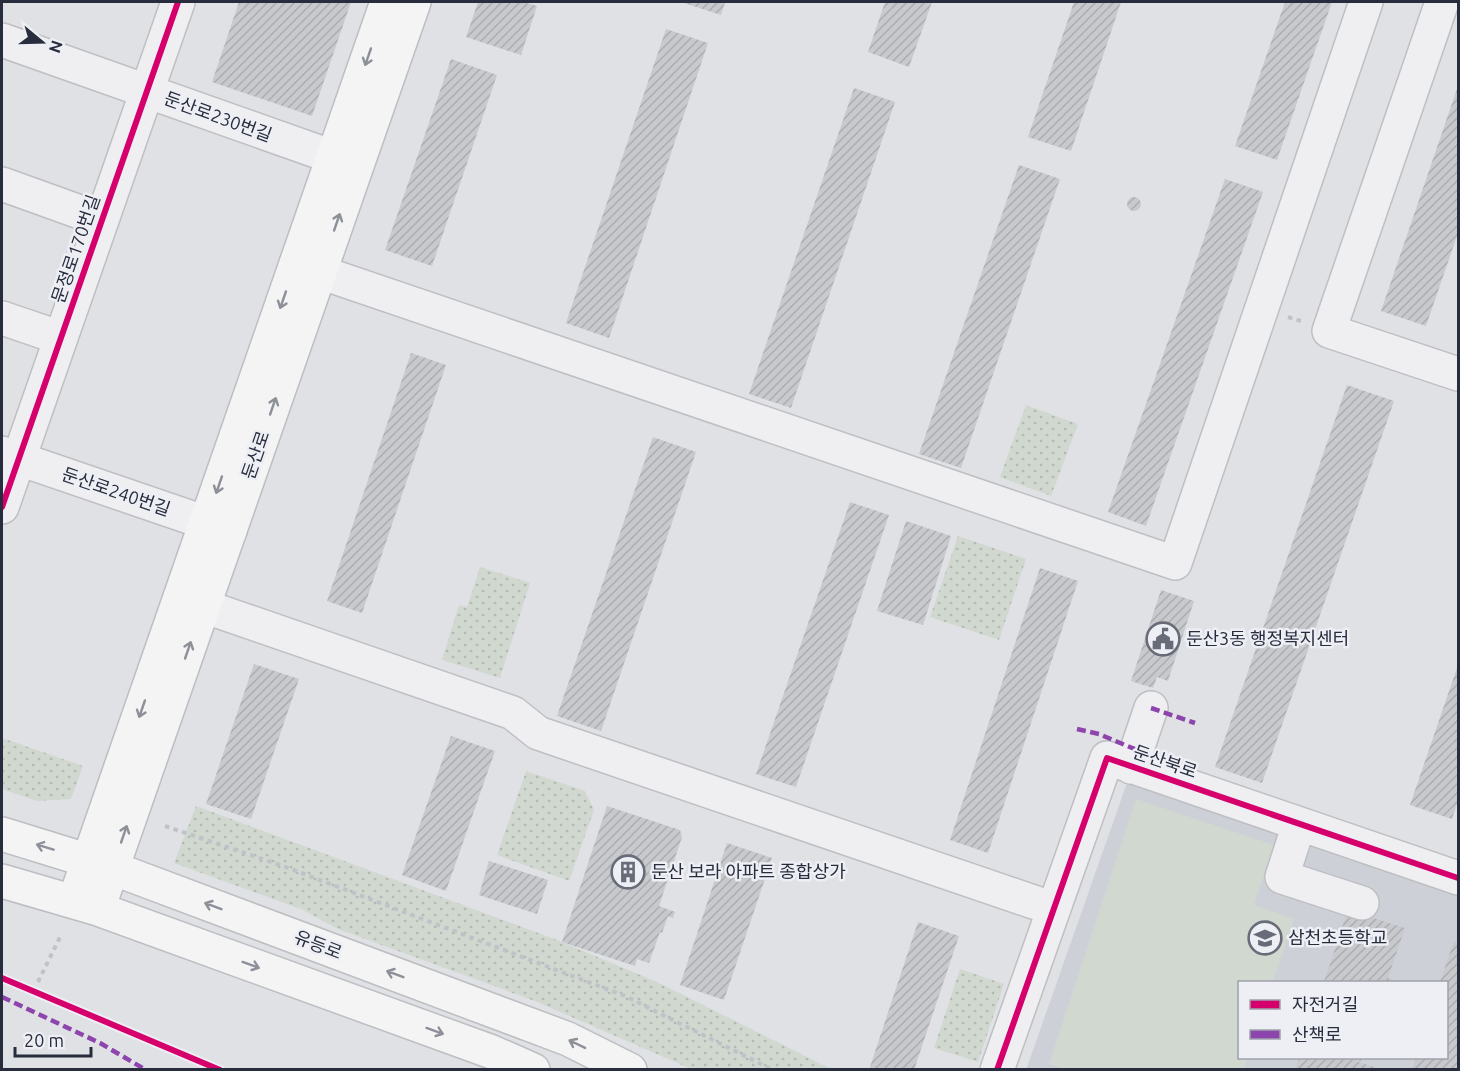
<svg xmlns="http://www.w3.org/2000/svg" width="1460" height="1071" viewBox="0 0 1460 1071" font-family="Ubuntu,'Noto Sans KR',sans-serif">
<defs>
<pattern id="park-dots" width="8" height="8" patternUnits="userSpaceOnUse" patternTransform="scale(1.5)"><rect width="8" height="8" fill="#d0d8d0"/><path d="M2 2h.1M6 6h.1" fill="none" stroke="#b3bab4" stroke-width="1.8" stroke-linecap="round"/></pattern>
<pattern id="building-hatch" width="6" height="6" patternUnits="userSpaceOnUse" patternTransform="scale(1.5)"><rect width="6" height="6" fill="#c8c9cd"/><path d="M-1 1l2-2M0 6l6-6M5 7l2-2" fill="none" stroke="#acadb1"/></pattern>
</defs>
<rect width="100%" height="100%" fill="#e0e1e5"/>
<path fill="#ced0d8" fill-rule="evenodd" d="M1128,780L1458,894V1069L1026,1070ZM1240,982H1446V1058H1240Z"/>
<path fill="#d0d8d0" d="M1136,799L1274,845L1254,905L1294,919L1273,982H1240V1058H1248L1244,1069L1067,1070L1049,1064Z"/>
<path fill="url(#park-dots)" d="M1026,405L1078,424L1051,496L1000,477Z
M958,536L1026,559L999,640L930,617Z
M480,567L530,583L500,678L442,660L459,605L467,607Z
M2,738L83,766L71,799L37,801L2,789Z
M526,771L585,791L594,810L569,881L497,855Z
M196,806L557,940L657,982L831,1069H691L535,1001L338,929L301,909L174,863Z
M960,969L1004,984L978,1062L934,1048Z"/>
<path fill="url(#building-hatch)" d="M239,2H351L312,116L212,82Z
M478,2H523L537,6L521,55L466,37Z
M681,2H725L721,15Z
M885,2H932L909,67L868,52Z
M1074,2H1121L1071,151L1028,137Z
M1285,2H1332L1277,160L1235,146Z
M666,29L708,43L609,338L566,323Z
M451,59L497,75L432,266L385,250Z
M1458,86V233L1426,326L1381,311Z
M854,88L895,102L791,408L749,394Z
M1019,165L1060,179L961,468L919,454Z
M1225,179L1263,192L1146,526L1108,512Z
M1127 204a7 7 0 1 1 14 0a7 7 0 1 1-14 0Z
M411,353L446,365L362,613L327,601Z
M1347,385L1394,401L1262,783L1215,767Z
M653,437L696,452L601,731L557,716Z
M850,502L889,515L796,787L756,774Z
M906,521L951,536L923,625L877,611Z
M1040,568L1078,581L988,853L950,840Z
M1161,590L1194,601L1168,681L1157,677L1153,688L1131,681Z
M254,664L299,679L251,819L206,804Z
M1458,665V801L1452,819L1410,805Z
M451,736L495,751L446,891L402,875Z
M607,806L680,830L682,837L659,906L675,912L673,918L668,916L662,933L660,932L649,963L637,959L635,966L562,942Z
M727,843L772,858L724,1000L680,985Z
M489,861L548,880L537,914L479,895Z
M1348,910L1405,928L1388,978L1400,982H1324Z
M918,922L959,936L914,1070H869Z
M1454,941L1458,943V1070H1412L1416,1058H1446V982H1440Z
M1299,1058H1362L1361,1061H1356L1380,1069L1295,1070Z"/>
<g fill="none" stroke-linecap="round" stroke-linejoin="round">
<g stroke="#bebfc3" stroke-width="36">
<path id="minor" d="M1442,2L1329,331L1458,374
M2,40L333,157
M2,184L102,220
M296,264L1175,563L1366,2
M2,318L61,338
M2,453L230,531
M2,507L178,2
M180,598L513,713L538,733L1054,909
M1131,767L1151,708
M1299,824L1282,877L1362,903
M997,1070L1107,758L1458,878"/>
</g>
<g stroke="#bcbec2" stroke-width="36">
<path id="major" d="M2,834L112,868L568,1039L630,1070
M2,881L98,909L492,1052L533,1070
M74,902L387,2
M98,909L414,2"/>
</g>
<path stroke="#c1c2c8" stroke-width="4" stroke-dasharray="4.5 4.5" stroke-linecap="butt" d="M1288,317L1304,322
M165,826L283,866L625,996L773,1070
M38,982L61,935"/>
<use href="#minor" stroke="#efeff1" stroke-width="33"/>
<use href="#major" stroke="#f4f4f5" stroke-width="33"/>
<path stroke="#8e44ad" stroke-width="4.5" stroke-dasharray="9 4.5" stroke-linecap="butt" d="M1151,708L1195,723
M1077,729L1099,734L1137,750
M2,997L100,1043L146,1070"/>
<g stroke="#edeff5" stroke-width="10">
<path id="cycleway" d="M2,507L178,2
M2,978L220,1070
M997,1070L1107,758L1458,878"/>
</g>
<use href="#cycleway" stroke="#d6006c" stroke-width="6"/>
</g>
<defs><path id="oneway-shaft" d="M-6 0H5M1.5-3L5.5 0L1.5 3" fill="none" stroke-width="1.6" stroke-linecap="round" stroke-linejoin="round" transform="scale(1.5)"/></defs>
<g stroke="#8e9099">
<use href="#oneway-shaft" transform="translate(368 57) rotate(109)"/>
<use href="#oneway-shaft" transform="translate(337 222) rotate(-71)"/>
<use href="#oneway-shaft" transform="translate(283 300) rotate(109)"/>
<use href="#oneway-shaft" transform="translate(273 406) rotate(-71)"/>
<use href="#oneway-shaft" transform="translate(219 485) rotate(109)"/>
<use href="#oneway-shaft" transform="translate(188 650) rotate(-71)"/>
<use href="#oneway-shaft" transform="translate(142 709) rotate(109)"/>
<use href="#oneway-shaft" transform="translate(124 834) rotate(-71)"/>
<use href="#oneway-shaft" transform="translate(45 847) rotate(-163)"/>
<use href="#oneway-shaft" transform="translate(213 906) rotate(-159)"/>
<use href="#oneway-shaft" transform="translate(251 965) rotate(20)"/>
<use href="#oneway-shaft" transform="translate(395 974) rotate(-159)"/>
<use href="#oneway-shaft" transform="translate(435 1031) rotate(20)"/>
<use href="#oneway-shaft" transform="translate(577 1044) rotate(-154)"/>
</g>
<defs>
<g id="civic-ring" transform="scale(1.725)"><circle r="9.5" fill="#edeff5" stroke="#686c78" stroke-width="1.5"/><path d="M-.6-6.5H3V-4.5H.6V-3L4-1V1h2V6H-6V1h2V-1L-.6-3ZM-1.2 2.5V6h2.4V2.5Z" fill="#686c78"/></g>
<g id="building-ring" transform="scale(1.725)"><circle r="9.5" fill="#edeff5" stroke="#686c78" stroke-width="1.5"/><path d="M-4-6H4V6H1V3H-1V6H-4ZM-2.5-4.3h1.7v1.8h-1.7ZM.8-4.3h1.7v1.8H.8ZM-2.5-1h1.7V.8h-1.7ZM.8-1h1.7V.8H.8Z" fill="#686c78"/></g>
<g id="school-ring" transform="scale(1.725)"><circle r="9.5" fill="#edeff5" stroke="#686c78" stroke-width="1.5"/><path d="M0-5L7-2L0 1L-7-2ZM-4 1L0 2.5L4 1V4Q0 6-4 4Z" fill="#686c78"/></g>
</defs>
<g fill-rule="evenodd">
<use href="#civic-ring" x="1163" y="639"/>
<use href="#building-ring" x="628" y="872"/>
<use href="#school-ring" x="1265" y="938"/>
</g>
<g text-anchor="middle" stroke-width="5" stroke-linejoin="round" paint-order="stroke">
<g font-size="18" fill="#282d3d" stroke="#edeff5">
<text transform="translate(218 117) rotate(20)" y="6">둔산로230번길</text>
<text transform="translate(76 249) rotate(-71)" y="6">문정로170번길</text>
<text transform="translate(256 455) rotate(-71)" y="6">둔산로</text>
<text transform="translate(116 492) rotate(19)" y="6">둔산로240번길</text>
<text transform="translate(1165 762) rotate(19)" y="6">둔산북로</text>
<text transform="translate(318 945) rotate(21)" y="6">유등로</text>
</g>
<g font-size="18" fill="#282d3d" stroke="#edeff5" text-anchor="start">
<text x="1186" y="645">둔산3동 행정복지센터</text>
<text x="651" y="878">둔산 보라 아파트 종합상가</text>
<text x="1288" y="944">삼천초등학교</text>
</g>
</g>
<rect width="1460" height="1071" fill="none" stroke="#282d3d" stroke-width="6"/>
<rect x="1238" y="981" width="210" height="78" fill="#edeff5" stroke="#9ea1ab" stroke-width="1.5"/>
<rect x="1250" y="1000" width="30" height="9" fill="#d6006c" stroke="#9ea1ab" stroke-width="1.5"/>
<text x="1292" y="1011" font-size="18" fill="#282d3d">자전거길</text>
<rect x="1250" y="1030" width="30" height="9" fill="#8e44ad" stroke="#9ea1ab" stroke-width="1.5"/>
<text x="1292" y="1041" font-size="18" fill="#282d3d">산책로</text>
<g transform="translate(42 42) rotate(109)" stroke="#edeff5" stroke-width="4.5" paint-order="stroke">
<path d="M0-4.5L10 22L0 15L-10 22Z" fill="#282d3d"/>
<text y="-9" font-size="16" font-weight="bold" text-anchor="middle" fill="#282d3d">N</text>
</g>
<path d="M15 1047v9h76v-9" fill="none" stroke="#282d3d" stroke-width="3"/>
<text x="24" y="1047" font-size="18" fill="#282d3d" stroke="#edeff5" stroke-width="4.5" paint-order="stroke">20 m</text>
</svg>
